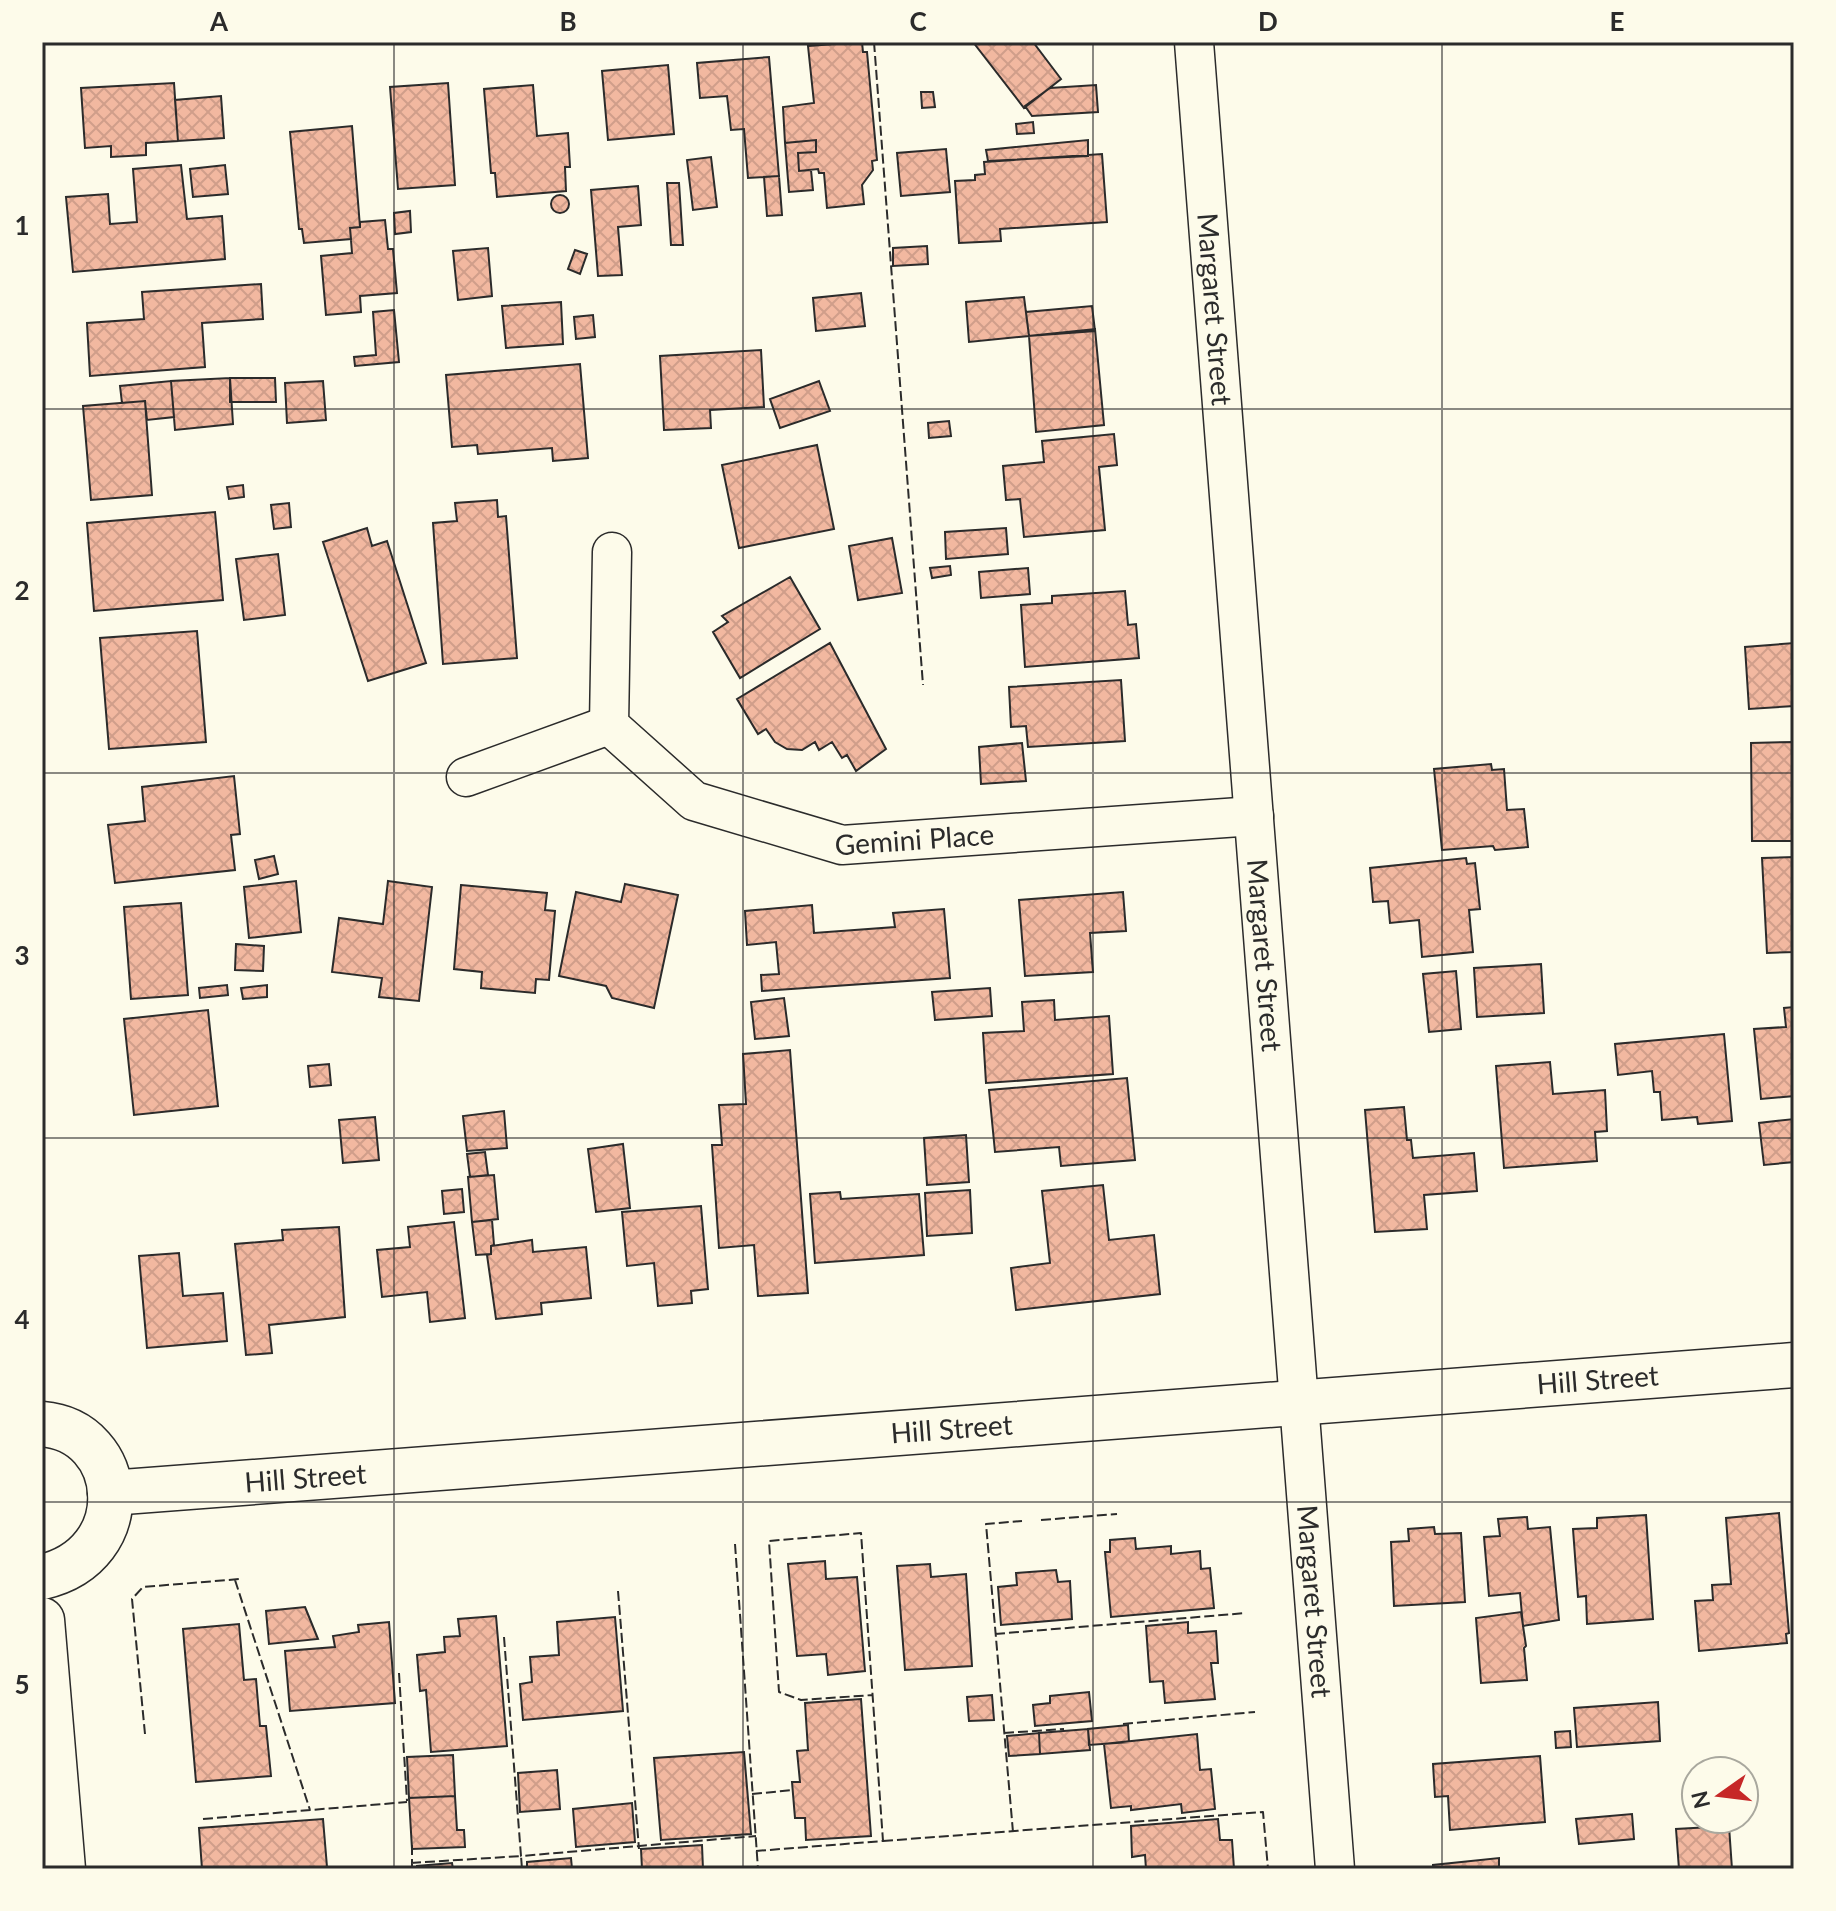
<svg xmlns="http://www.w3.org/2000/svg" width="1836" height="1911" viewBox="0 0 1836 1911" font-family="Lato,sans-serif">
<defs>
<pattern id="building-cross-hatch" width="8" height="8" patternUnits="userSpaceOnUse" patternTransform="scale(2)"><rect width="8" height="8" fill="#f2b8a0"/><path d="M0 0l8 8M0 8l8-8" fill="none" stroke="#d09e8a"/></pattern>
</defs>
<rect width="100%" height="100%" fill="#fdfbea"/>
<path fill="url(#building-cross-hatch)" stroke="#2b2b2b" stroke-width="2" d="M862,42L863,52H867L877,160L872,161L873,170L862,185L864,204L827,208L824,173H819L818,169L799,171L798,153L816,152V140L785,143L783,107L814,103L808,46Z
M973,42H1033L1061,79L1024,108Z
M769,57L779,176L748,178L744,129L731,130L727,96L700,98L697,63Z
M668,65L674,134L608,140L602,71Z
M174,83L178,141L146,143V155L111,157V146L85,148L81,88Z
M448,83L455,185L398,189L390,87Z
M533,85L537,136L568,133L570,167H565L566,191L497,197L495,173H491L484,89Z
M1096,85L1098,112L1032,116L1025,106L1050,88Z
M921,92H933L935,107L922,108Z
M221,96L224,138L178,141L175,100Z
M1033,122L1034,133L1017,134L1016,124Z
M352,126L360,227L350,228L351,239L304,243L302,229H299L290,132Z
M816,140V152L798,153L799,171L811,170L813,190L789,192L785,143Z
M1088,140V156L988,161L986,150Z
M946,149L950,192L901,196L897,153Z
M1102,154L1107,222L1000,229L1001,241L959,243L955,181L975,180V175L985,174L984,162Z
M711,157L717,207L693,210L687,160Z
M181,165L187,219L222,216L225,259L73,272L66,197L108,194L110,224L137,222L133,169Z
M225,165L228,194L193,197L190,169Z
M779,176L782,215L767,216L764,177Z
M667,183H679L683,245H671Z
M638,186L641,225L618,227L622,275L598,276L591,190Z
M551 204a9 9 0 1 1 18 0a9 9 0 1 1-18 0Z
M410,211L411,232L395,234L394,213Z
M385,220L388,249H393L397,293L360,296L361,312L326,315L321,256L352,253L350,228L360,227V222Z
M927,246L928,264L893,266V248Z
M488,248L492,296L458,300L453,251Z
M575,250L587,254L580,274L568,269Z
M261,284L263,319L202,323L205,367L90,376L87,323L144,319L142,292Z
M861,293L865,326L816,331L813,298Z
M1024,297L1029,336L969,342L966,302Z
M561,302L563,344L506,348L502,306Z
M1092,306L1095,331L1029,336L1026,312Z
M394,310L399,362L355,366L354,357L376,355L373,312Z
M593,315L595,337L576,339L574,317Z
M1095,329L1104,425L1036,432L1029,336Z
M761,350L764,407L710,410L711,428L664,430L660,356Z
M580,364L588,458L553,461L552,448L478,454L477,445L452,447L446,375Z
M230,378L233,424L175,430L171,381Z
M230,378H275L276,402H230Z
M171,381L174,417L147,420L145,401L122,403L120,386Z
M323,381L326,420L287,423L285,383Z
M819,381L830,411L780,428L770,399Z
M145,401L152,495L91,500L83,406Z
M949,421L951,436L929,438L928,423Z
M1114,434L1117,465L1099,467L1105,530L1024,537L1020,499L1006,500L1003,466L1044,462L1042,441Z
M817,445L834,529L739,548L722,465Z
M243,485L244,497L229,499L227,487Z
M497,500L498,517L506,516L517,658L443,664L433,523L457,521L455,503Z
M289,503L291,527L274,529L271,505Z
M215,512L223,600L94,611L87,523Z
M367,528L372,546L387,541L426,663L368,681L323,542Z
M1006,528L1008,554L946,559L945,532Z
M892,538L902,593L858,600L849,546Z
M278,554L285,615L244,620L236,559Z
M950,566L951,575L932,578L930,568Z
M1028,568L1030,594L981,598L979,572Z
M790,577L820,629L740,678L713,632L728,622L722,616Z
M1125,591L1128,625L1136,624L1139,658L1025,667L1021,605L1052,603V596Z
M197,631L206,742L109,749L100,638Z
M830,643L886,749L856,771L847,755L842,758L832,742L819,750L815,742L802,750L787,749L775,742L766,729L758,734L737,699Z
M1794,643V706L1749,709L1745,647Z
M1121,680L1125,741L1028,747L1026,726L1011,727L1009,687Z
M1794,742V841H1752L1751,743Z
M1022,743L1026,781L981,784L979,747Z
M1491,764L1492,770L1504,769L1507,810L1524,809L1528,847L1495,850L1493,846L1442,850L1434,769Z
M234,776L240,834L231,835L235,870L115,883L108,825L145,821L142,787Z
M274,856L278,874L259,879L255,860Z
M1794,857V952L1767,953L1762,858Z
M1466,858L1467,864L1475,863L1480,909L1469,910L1473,952L1422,957L1419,920L1390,923L1388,901L1373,902L1370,868Z
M296,881L301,932L249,938L244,887Z
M388,881L432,887L419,1001L379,997L382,978L332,972L339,918L383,924Z
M625,884L678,895L654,1008L612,998L606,986L559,976L576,892L621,902Z
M461,885L547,893L545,910L555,911L549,980L536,979L535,993L481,988L482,972L454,969Z
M1123,892L1126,931L1090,933L1093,972L1025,976L1019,900Z
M181,903L188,995L131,999L124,907Z
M812,905L814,933L895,927L893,913L944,909L950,978L762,991L761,975L779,974L776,942L747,945L745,911Z
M236,944L264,946L263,971L235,970Z
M1541,964L1544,1013L1477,1017L1474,968Z
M1456,971L1461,1029L1429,1032L1423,974Z
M227,985L228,995L200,998L199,988Z
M267,985V997L243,999L241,988Z
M990,988L992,1016L935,1020L932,992Z
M784,998L789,1036L755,1039L751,1002Z
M1054,1000L1055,1020L1109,1016L1113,1074L986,1083L983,1033L1024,1031L1022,1002Z
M1794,1007V1096L1761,1099L1754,1029L1786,1027L1784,1008Z
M208,1010L218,1106L134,1115L124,1019Z
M1724,1034L1732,1121L1698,1124L1697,1117L1662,1120L1660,1092H1654L1652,1071L1618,1075L1615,1044Z
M790,1050L808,1293L758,1296L754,1245L719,1248L712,1145H722L719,1105L746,1104L743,1054Z
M1550,1062L1553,1094L1605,1090L1607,1131L1595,1132L1597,1161L1504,1168L1496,1066Z
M329,1064L331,1085L310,1087L308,1066Z
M1127,1078L1135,1160L1061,1166L1059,1147L995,1152L989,1090Z
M1404,1107L1407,1140H1411L1413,1158L1474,1153L1477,1191L1424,1195L1427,1229L1375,1232L1365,1110Z
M504,1111L507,1148L467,1151L463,1116Z
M375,1117L379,1160L343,1163L339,1120Z
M1794,1119V1162L1764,1165L1759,1123Z
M966,1135L969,1182L927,1185L924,1138Z
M623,1144L630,1208L596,1212L588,1149Z
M485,1152L488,1175L470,1177L467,1154Z
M494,1175L498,1219L472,1222L468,1177Z
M1103,1185L1109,1240L1154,1235L1160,1294L1016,1310L1011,1268L1050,1263L1042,1191Z
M462,1189L464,1212L444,1214L442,1191Z
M970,1190L972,1233L927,1236L925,1193Z
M840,1192L841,1199L919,1194L924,1255L815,1263L810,1194Z
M701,1206L708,1289L691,1291L692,1303L658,1306L654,1263L627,1266L622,1212Z
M492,1220L494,1245L491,1246V1254L476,1255L472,1222Z
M454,1222L465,1318L430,1322L427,1292L382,1297L377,1250L410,1247L408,1227Z
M339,1227L345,1317L269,1325L272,1353L246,1355L235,1244L283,1240L282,1230Z
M532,1240L533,1252L586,1247L591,1298L541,1303L542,1314L496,1319L487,1255L491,1254V1246Z
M179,1253L183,1296L223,1293L227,1341L147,1348L139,1256Z
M1779,1513L1789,1633L1786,1634L1787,1643L1699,1651L1695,1601L1713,1600L1712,1585L1731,1584L1726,1518Z
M1646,1515L1653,1619L1587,1624L1586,1596L1578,1597L1573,1529L1597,1528V1518Z
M1527,1517L1528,1529L1550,1527L1559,1620L1523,1626L1520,1593L1489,1596L1484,1537L1500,1536L1498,1519Z
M1434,1527L1435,1534L1461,1533L1465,1602L1394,1606L1391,1542L1409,1541L1408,1529Z
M1135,1538L1136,1549L1171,1546V1554L1200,1551L1201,1569L1210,1568L1214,1608L1111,1617L1105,1552H1110V1540Z
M825,1561L826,1579L857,1577L865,1671L828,1675L826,1654L797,1656L788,1564Z
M930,1564L931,1577L966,1574L972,1666L905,1670L897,1566Z
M1056,1570L1058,1582L1070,1581L1072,1619L1001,1625L998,1587L1017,1585L1016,1573Z
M305,1607L318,1639L269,1644L266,1611Z
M1521,1612L1526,1646L1524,1648L1527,1680L1481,1683L1476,1618Z
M496,1616L507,1746L431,1752L426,1690L420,1691L417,1655L445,1652L444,1637L460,1636L458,1619Z
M615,1617L623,1711L523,1720L520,1684L532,1682L530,1657L559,1655L557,1622Z
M389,1622L395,1703L290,1711L285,1651L335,1647L333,1636L359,1632L358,1625Z
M1188,1622V1633L1216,1631L1218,1663H1211L1215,1699L1165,1703L1163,1681L1150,1682L1146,1626Z
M239,1624L244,1680L256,1679L260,1726H266L271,1776L196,1782L183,1629Z
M1089,1692L1092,1721L1035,1726L1033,1705L1050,1703V1696Z
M992,1695L994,1720L969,1721L967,1697Z
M861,1699L871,1836L806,1840L805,1818H795L792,1782H800L797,1751L808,1750L805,1703Z
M1658,1702L1660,1741L1577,1747L1574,1708Z
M1128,1725L1129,1742L1089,1745L1088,1729Z
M1088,1729L1090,1750L1040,1754L1039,1733Z
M1570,1731L1571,1747L1556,1748L1555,1732Z
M1039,1733L1040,1754L1009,1756L1007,1736Z
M1197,1734L1200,1770L1211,1769L1215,1809L1182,1813L1181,1804L1131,1810V1806L1111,1808L1104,1744Z
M744,1752L751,1834L661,1840L654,1758Z
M453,1755L455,1796L409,1798L407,1757Z
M1540,1756L1545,1822L1450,1830L1448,1796L1435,1797L1433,1764Z
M557,1770L560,1809L520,1812L518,1773Z
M455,1796L457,1830H464L465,1847L412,1849L409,1798Z
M632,1803L635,1842L576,1847L573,1809Z
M1632,1814L1634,1839L1579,1844L1576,1819Z
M323,1819L327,1867H332L333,1869H202L199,1828Z
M1218,1819L1220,1840H1232L1234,1869H1146L1145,1855L1132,1857L1131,1826Z
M1729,1826L1732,1869H1679L1676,1829Z
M702,1845L703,1869H642L641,1849Z
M571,1858L572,1869H527V1862Z
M1499,1858V1869H1433V1865Z
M452,1863L453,1869H417V1866Z"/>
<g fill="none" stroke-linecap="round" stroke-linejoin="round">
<g stroke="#2b2b2b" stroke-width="41">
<g id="minor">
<path id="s1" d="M1194,42L1335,1869"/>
<path id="s2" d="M612,552L609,725L694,801L842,845L1254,816"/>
<path d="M466,777L609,725"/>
</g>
</g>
<g stroke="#2b2b2b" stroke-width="47">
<path id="tertiary" d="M42,1620L63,1869"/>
</g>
<g stroke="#2b2b2b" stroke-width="47">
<g id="secondary">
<path d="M42,1424C128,1431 138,1555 42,1577"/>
<path id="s3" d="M110,1493L1794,1365"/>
</g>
</g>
<use href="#minor" stroke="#fdfbea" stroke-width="38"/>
<use href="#tertiary" stroke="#fdfbea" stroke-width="44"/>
<use href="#secondary" stroke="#fdfbea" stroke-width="44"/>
<path stroke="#2b2b2b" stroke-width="2" stroke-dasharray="10 4" stroke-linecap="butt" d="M874,42L923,685
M1041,1520L1117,1514
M735,1544L758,1869
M235,1580L310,1810
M618,1591L639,1849
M995,1634L1246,1613
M504,1637L521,1856L756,1836
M399,1673L407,1801
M1123,1724L1255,1712
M1004,1733L1064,1729
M145,1734L132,1599L143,1587L240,1579
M752,1794L793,1790
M203,1819L407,1802
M1013,1832L986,1524L1022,1521
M883,1841L1263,1812L1268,1869
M756,1851L883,1841L861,1533L769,1541L779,1692L801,1700L873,1695
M411,1863L521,1856L522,1869
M412,1869V1845"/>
</g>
<path fill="none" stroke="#2b2b2b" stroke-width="2" stroke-opacity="0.55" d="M394,42V1869M743,42V1869M1093,42V1869M1442,42V1869M42,409H1794M42,773H1794M42,1138H1794M42,1502H1794"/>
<g text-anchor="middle" stroke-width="6" stroke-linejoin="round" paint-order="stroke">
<g font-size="28" fill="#2b2b2b" stroke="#fdfbea">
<text dy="10" stroke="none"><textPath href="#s1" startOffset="268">Margaret Street</textPath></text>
<text dy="10" stroke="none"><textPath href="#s2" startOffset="514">Gemini Place</textPath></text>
<text dy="10" stroke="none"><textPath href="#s1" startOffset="916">Margaret Street</textPath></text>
<text dy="10" stroke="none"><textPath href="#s3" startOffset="1492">Hill Street</textPath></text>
<text dy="10" stroke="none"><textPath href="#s3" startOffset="844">Hill Street</textPath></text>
<text dy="10" stroke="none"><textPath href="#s3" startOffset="196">Hill Street</textPath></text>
<text dy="10" stroke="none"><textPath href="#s1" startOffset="1564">Margaret Street</textPath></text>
</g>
</g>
<rect width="1836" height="1911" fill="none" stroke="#fdfbea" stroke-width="88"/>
<g transform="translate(1720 1795) rotate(256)"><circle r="38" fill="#fdfbea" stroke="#a9a89e" stroke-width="2"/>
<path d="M0-6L14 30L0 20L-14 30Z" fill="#c62828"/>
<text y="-12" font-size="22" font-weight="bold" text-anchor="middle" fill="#2b2b2b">N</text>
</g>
<rect x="44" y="44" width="1748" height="1823" fill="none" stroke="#2b2b2b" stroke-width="3"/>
<g font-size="26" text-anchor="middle" font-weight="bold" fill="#2b2b2b">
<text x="219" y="31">A</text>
<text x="568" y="31">B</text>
<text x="918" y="31">C</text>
<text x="1268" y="31">D</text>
<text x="1617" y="31">E</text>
<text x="22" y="235">1</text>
<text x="22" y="600">2</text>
<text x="22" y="965">3</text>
<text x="22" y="1329">4</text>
<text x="22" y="1694">5</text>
</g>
</svg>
